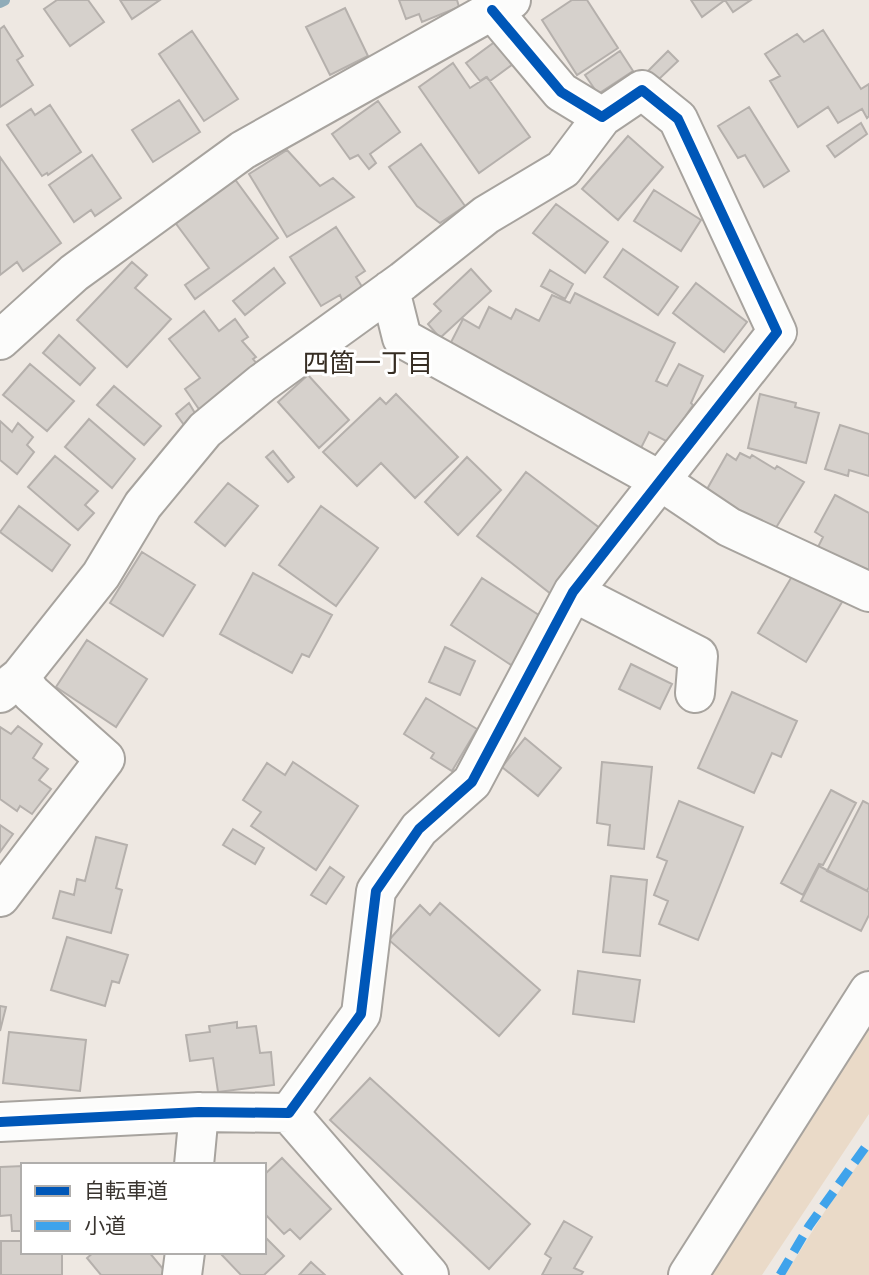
<svg xmlns="http://www.w3.org/2000/svg" width="869" height="1275" viewBox="0 0 869 1275" font-family="'Alegreya Sans','Noto Sans JP',sans-serif">
<rect width="100%" height="100%" fill="#eee8e2"/>
<path fill="#eadac8" d="M869,1018V1114L762,1275H704Z
M869,1149V1275H785L825,1211Z"/>
<g fill="none" stroke-linecap="round" stroke-linejoin="round">
<path stroke="#90acb9" stroke-width="12" d="M0,2L4,0"/>
</g>
<path fill="#d6d1cc" stroke="#b5b0ac" stroke-width="2" d="M57,0H88L104,22L70,46L44,9Z
M120,0H160L132,19Z
M399,0H457L459,7L422,22L419,14L406,19Z
M572,0H587L618,48L577,75L542,20Z
M691,0H751L733,12L725,0L702,17Z
M345,8L368,56L330,75L306,27Z
M4,26L23,56L17,60L33,85L0,107V29Z
M823,30L861,89L869,84V116L867,118L862,109L838,123L828,107L798,127L770,81L780,76L765,54L797,34L804,42Z
M192,31L238,99L204,121L159,54Z
M496,41L513,64L490,81L486,77L480,81L466,63Z
M620,51L633,71L598,94L585,75Z
M668,51L678,61L657,81L647,72Z
M453,63L470,88L487,77L530,137L479,173L419,87Z
M179,100L200,132L153,162L132,130Z
M378,101L400,132L370,154L376,163L369,169L358,155L350,159L332,134Z
M50,105L81,152L48,175L47,173L42,176L7,125L31,109L35,115Z
M749,107L789,171L764,187L745,155L738,158L718,126Z
M861,123L867,134L835,157L827,146Z
M628,136L663,167L618,220L582,189Z
M421,144L465,206L440,223L417,206L389,167Z
M287,150L320,186L333,178L354,197L287,237L249,174Z
M92,155L121,198L95,216L91,210L74,222L49,185Z
M0,157L61,243L23,271L17,262L0,275Z
M234,178L278,238L195,299L185,285L209,268L174,221Z
M654,190L701,220L681,251L634,221Z
M556,204L608,242L585,273L533,233Z
M336,227L365,271L356,277L364,290L344,305L340,295L321,306L290,257Z
M623,249L678,287L658,315L604,277Z
M132,262L147,275L135,288L171,319L127,367L77,320Z
M274,268L285,283L245,315L233,301Z
M471,269L491,291L440,338L428,324L441,311L434,304Z
M550,270L573,284L565,299L541,286Z
M696,283L747,322L724,352L673,313Z
M575,293L675,343L656,381L667,386L679,364L703,376L691,403L693,405L668,442L649,432L641,448L448,348L463,319L479,328L489,307L511,319L516,309L539,321L552,295L570,303Z
M204,311L219,331L235,319L248,337L242,341L256,357L253,359L261,369L203,415L185,389L200,378L169,339Z
M59,335L95,368L80,385L43,353Z
M30,364L74,401L47,431L3,395Z
M308,375L349,420L319,448L278,402Z
M114,386L161,426L144,445L97,405Z
M396,394L458,457L415,498L381,463L357,486L323,452L380,398L386,404Z
M760,394L796,403L795,407L819,413L806,463L748,448Z
M189,403L199,420L187,429L176,414Z
M89,419L135,459L112,488L65,447Z
M0,421L12,432L18,423L33,437L27,445L34,452L17,474L0,460Z
M840,425L869,434V476L849,470L848,476L825,469Z
M273,451L294,477L288,482L266,457Z
M740,453L750,458L752,455L775,469L777,466L804,482L774,531L706,491L727,454L736,460Z
M55,456L98,491L85,505L94,513L78,530L28,487Z
M467,457L501,490L458,535L425,502Z
M526,472L601,529L551,594L477,536Z
M228,483L258,506L225,546L195,522Z
M835,495L869,513V577L817,549L823,537L815,532Z
M19,506L70,545L52,571L0,532Z
M321,506L378,548L336,606L279,565Z
M142,552L195,585L163,636L110,603Z
M253,573L332,615L309,657L302,654L292,673L220,634Z
M794,573L842,602L806,662L758,633Z
M482,578L548,621L517,669L451,625Z
M87,640L147,679L116,727L56,687Z
M445,647L475,661L460,695L429,682Z
M631,664L672,684L660,709L619,689Z
M732,692L797,721L781,757L772,753L754,793L698,768Z
M426,698L477,729L452,771L431,758L434,753L404,734Z
M18,726L42,744L33,758L48,769L39,780L51,789L32,814L20,806L17,811L0,799V727L11,734Z
M525,738L561,768L538,796L502,767Z
M293,762L358,806L316,870L251,826L261,812L243,800L267,763L285,775Z
M602,762L652,767L644,849L608,845L610,825L597,823Z
M831,790L856,803L823,865L819,864L803,895L781,883Z
M679,801L743,827L698,940L659,924L668,901L654,895L667,861L657,857Z
M863,801L869,804V887L867,891L827,871Z
M0,825L13,834L0,852Z
M233,829L264,848L255,864L223,845Z
M96,837L127,845L116,888L122,890L111,933L53,918L60,891L74,895L77,879L85,881Z
M819,866L869,892V915L861,931L801,901Z
M330,867L344,877L326,904L311,895Z
M611,876L647,880L640,956L603,952Z
M440,903L540,990L499,1036L389,940L420,905L430,915Z
M67,937L128,955L119,983L112,981L105,1006L51,990Z
M578,971L640,980L634,1022L573,1014Z
M0,1006L6,1007L0,1031Z
M237,1022V1028L256,1026L260,1053L271,1052L274,1085L218,1092L213,1058L190,1061L186,1035L210,1032L209,1026Z
M9,1032L86,1040L80,1091L3,1083Z
M370,1078L530,1224L489,1269L330,1120Z
M282,1158L331,1209L300,1239L290,1229L284,1234L264,1213V1175Z
M23,1166V1231H12L11,1215L0,1216V1167Z
M564,1221L592,1237L574,1268L583,1272L581,1275H542L551,1258L545,1254Z
M264,1236L284,1256L264,1275H241L219,1252H264Z
M1,1241H23V1252H62V1275H1Z
M94,1252H149L168,1275H101L87,1258Z
M311,1262L325,1275H299Z"/>
<g fill="none" stroke-linecap="round" stroke-linejoin="round">
<g stroke="#a7a39e" stroke-width="42">
<path id="street" d="M390,290L402,338L659,480L729,527L869,592
M0,340L74,273L243,150L511,0
M573,592L698,656L695,693
M0,693L20,677L101,575L143,505L205,430L262,383L403,281L486,215L563,169L602,117
M0,897L105,759L31,693L20,677
M289,1113L429,1275
M0,1122L199,1112L289,1113L361,1014L376,891L419,829L472,782L573,592L777,332L678,119L642,90L602,117L561,92L492,10
M194,1165L199,1112
M182,1275L185,1252
M688,1275L869,991"/>
</g>
<use href="#street" stroke="#fcfcfb" stroke-width="38"/>
<path stroke="#3fa3eb" stroke-width="9" stroke-dasharray="18 9" stroke-linecap="butt" d="M780,1275L809,1226L869,1142"/>
<g stroke="#fff" stroke-width="15">
<path id="cycleway" d="M0,1122L199,1112L289,1113L361,1014L376,891L419,829L472,782L573,592L777,332L678,119L642,90L602,117L561,92L492,10"/>
</g>
<use href="#cycleway" stroke="#0057b8" stroke-width="10"/>
</g>
<g text-anchor="middle" stroke-width="6" stroke-linejoin="round" paint-order="stroke">
<g font-size="26" fill="#362d23" stroke="#fff">
<text x="368" y="372">四箇一丁目</text>
</g>
</g>
<rect x="21" y="1163" width="245" height="91" fill="#ffffff" stroke="#b0aeac" stroke-width="2"/>
<rect x="35" y="1186" width="35" height="10" fill="#0057b8" stroke="#b0aeac" stroke-width="2"/>
<text x="84" y="1198" font-size="21" fill="#39342f">自転車道</text>
<rect x="35" y="1221" width="35" height="10" fill="#3fa3eb" stroke="#b0aeac" stroke-width="2"/>
<text x="84" y="1233" font-size="21" fill="#39342f">小道</text>
</svg>
